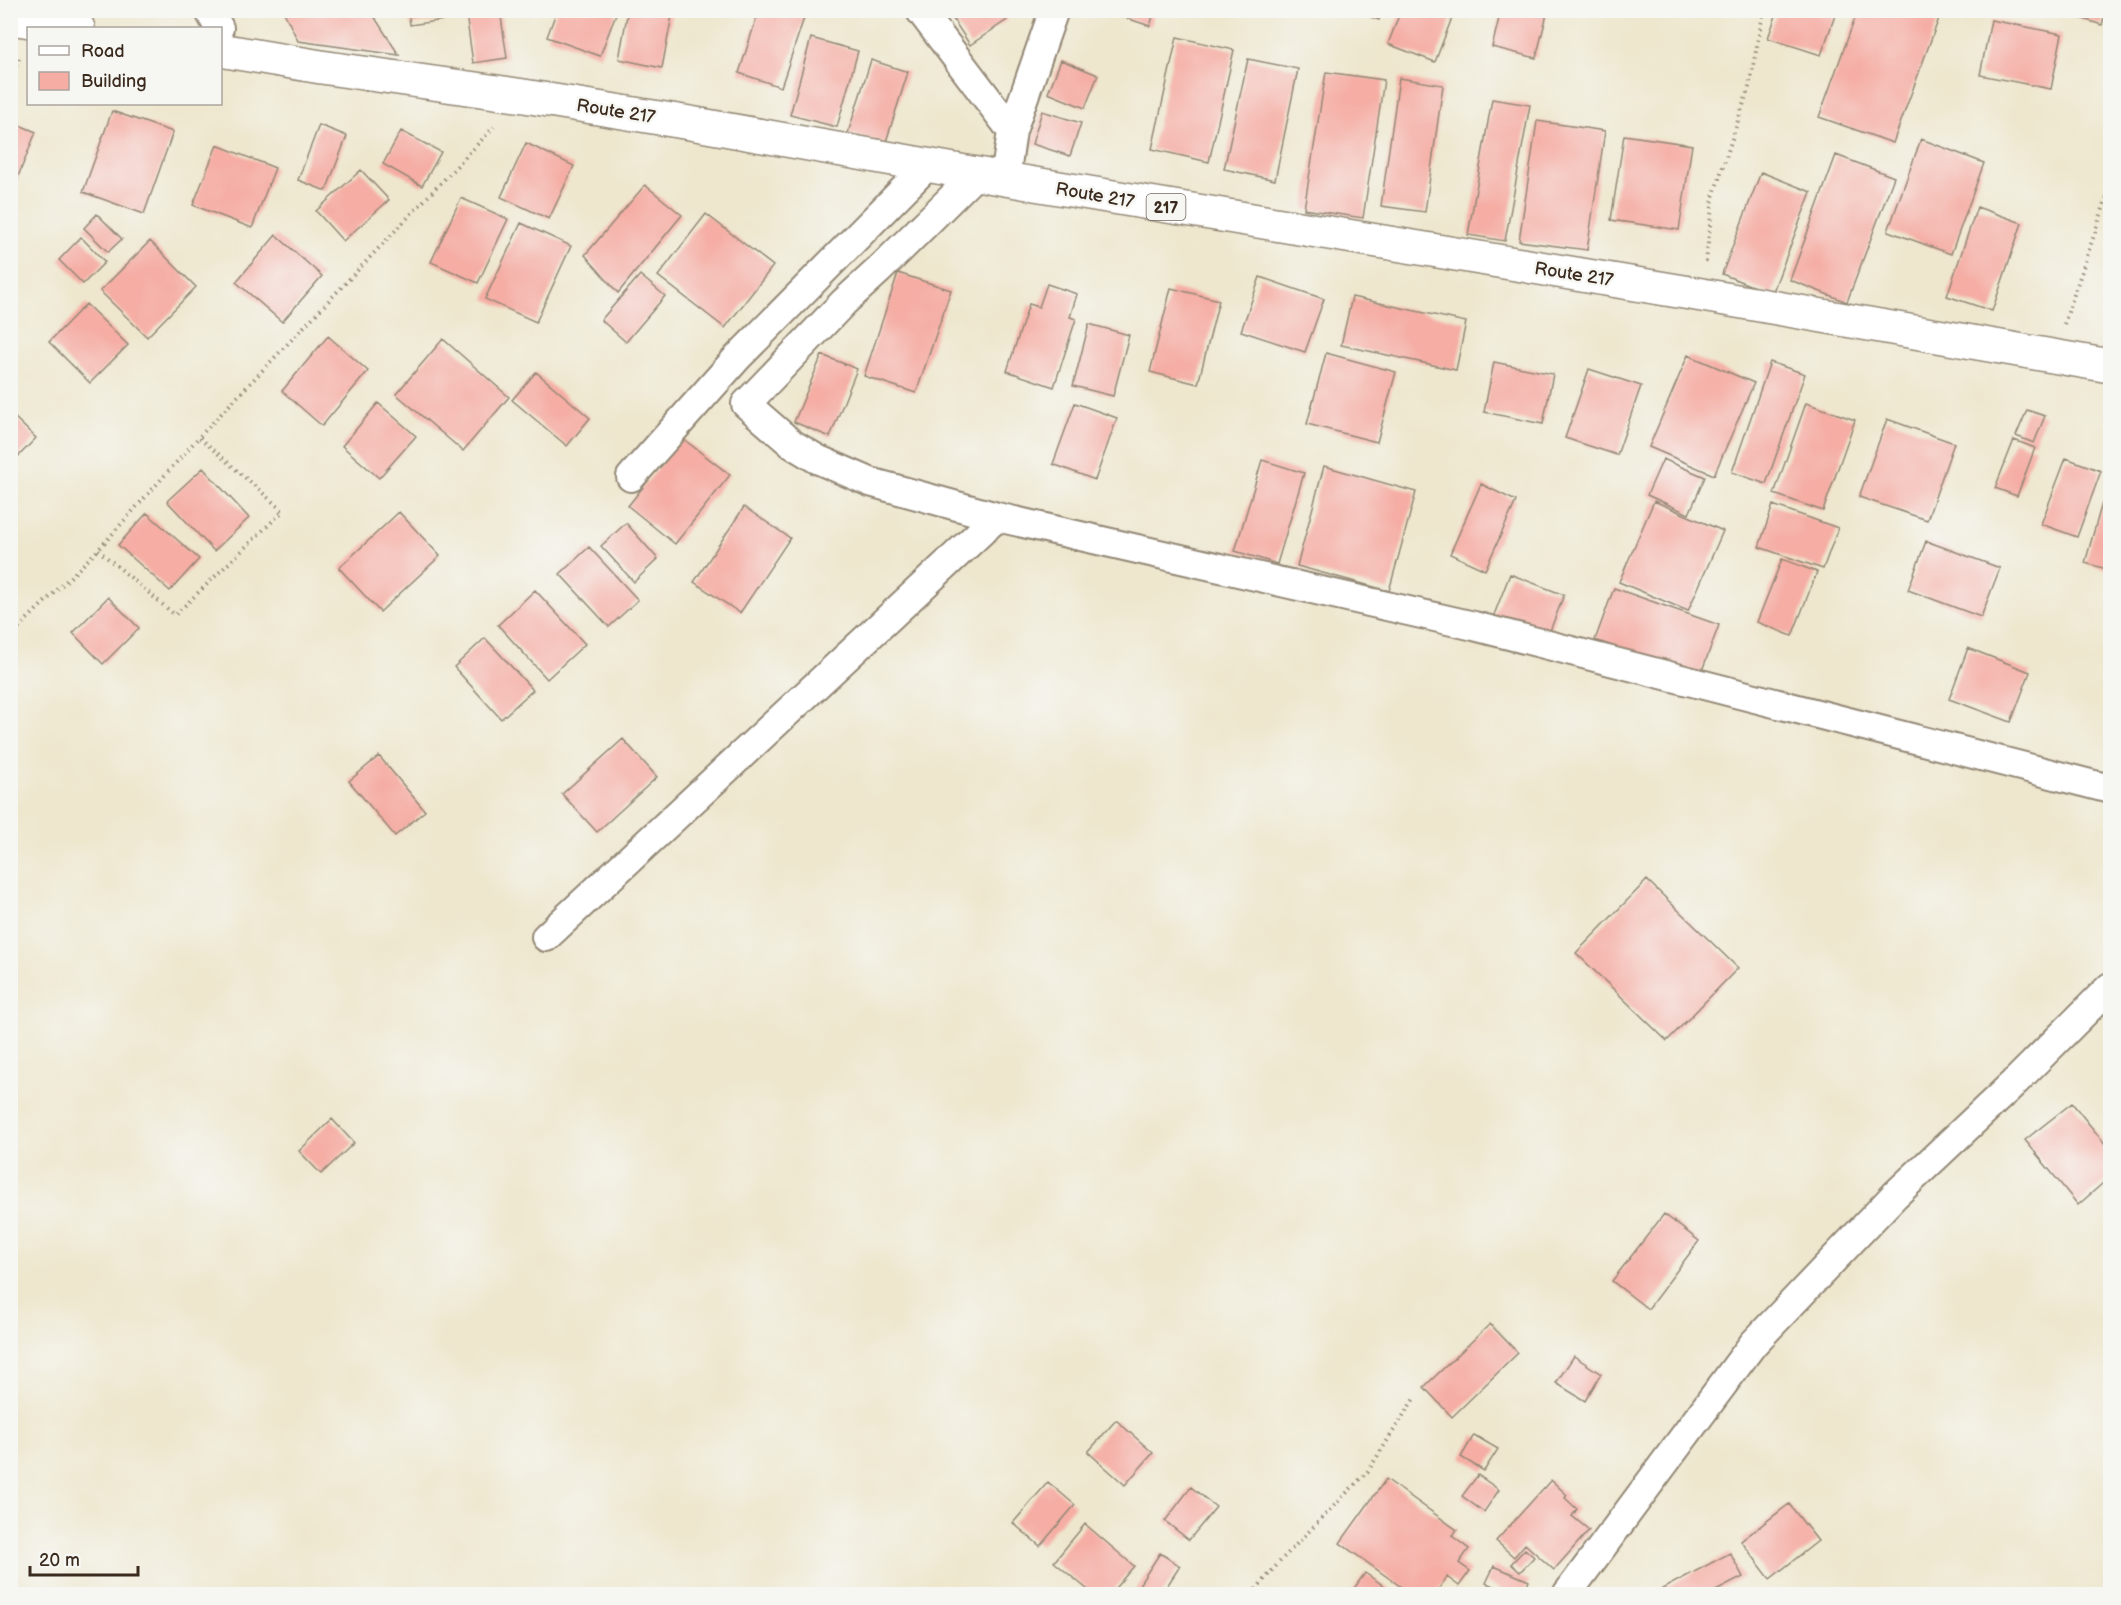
<svg xmlns="http://www.w3.org/2000/svg" width="2121" height="1605" viewBox="0 0 2121 1605" font-family="'Balsamiq Sans',sans-serif">
<rect width="100%" height="100%" fill="#f6f6f2"/>
<filter id="ink" filterUnits="userSpaceOnUse"><feTurbulence type="fractalNoise" baseFrequency=".0167" numOctaves="2"/><feDisplacementMap in="SourceGraphic" scale="12" xChannelSelector="R" yChannelSelector="G"/><feConvolveMatrix kernelMatrix="1 2 1 2 8 2 1 2 1" color-interpolation-filters="sRGB"/></filter>
<filter id="wash" filterUnits="userSpaceOnUse"><feTurbulence type="fractalNoise" baseFrequency=".008" numOctaves="4" result="noise"/><feDisplacementMap in="SourceGraphic" scale="24" xChannelSelector="R" yChannelSelector="G"/><feGaussianBlur stdDeviation="1.35" result="paint"/><feColorMatrix in="noise" values="0 0 0 0 0 0 0 0 0 0 0 0 0 0 0 0 0 1.4 0 .05"/><feComposite in="paint" operator="in"/></filter>
<g filter="url(#wash)">
<rect width="100%" height="100%" fill="#eee7ce"/>
<g id="blocks">
<path fill="#f5ada4" d="M283,10H370L399,55L298,41Z
M408,10H443L444,20L410,25Z
M492,10H500L507,58L473,63L466,14Z
M557,10L617,11L600,56L547,37Z
M628,10H673L662,68L619,59Z
M759,10H780L804,18L781,87L739,73Z
M947,10H1001L1007,20L970,45Z
M1102,10H1155L1150,26Z
M1352,10H1383L1379,20Z
M1401,10H1455L1435,62L1388,44Z
M1501,10H1548L1536,58L1492,47Z
M1778,10H1837L1821,55L1768,38Z
M1858,10H1942L1893,143L1819,117Z
M2073,10H2106L2102,25L2071,15Z
M1991,20L2062,34L2051,89L1980,75Z
M1177,37L1234,50L1209,162L1152,149Z
M811,38L858,51L837,127L790,115Z
M1248,59L1298,69L1275,180L1224,169Z
M871,60L908,72L885,145L848,133Z
M1061,60L1098,75L1085,108L1048,93Z
M1326,72L1384,80L1363,218L1304,209Z
M1399,78L1443,85L1425,212L1381,206Z
M1492,99L1530,105L1505,241L1468,235Z
M112,111L173,132L144,214L83,192Z
M1042,111L1081,123L1070,156L1032,144Z
M10,121L36,132L11,194H10Z
M1537,121L1605,131L1587,250L1519,241Z
M319,125L347,136L326,191L298,180Z
M401,131L441,152L422,186L383,164Z
M1624,135L1692,145L1679,230L1611,220Z
M1921,139L1984,163L1951,254L1888,231Z
M526,143L574,166L549,219L501,197Z
M217,145L275,168L252,228L193,205Z
M1836,155L1894,177L1847,302L1790,280Z
M361,170L389,200L343,241L316,211Z
M1761,172L1811,192L1772,294L1722,274Z
M645,185L682,215L618,293L585,255Z
M461,198L508,219L478,283L431,262Z
M1977,207L2022,223L1992,311L1947,296Z
M97,214L122,239L108,252L84,228Z
M706,214L773,266L725,328L658,276Z
M521,223L571,246L536,322L485,299Z
M276,235L322,276L282,322L236,282Z
M81,237L105,262L83,284L59,260Z
M150,241L196,287L147,337L100,291Z
M898,273L951,290L916,393L864,376Z
M640,275L665,296L626,342L601,320Z
M1260,277L1324,299L1305,352L1241,331Z
M1047,284L1077,294L1070,317L1076,319L1054,387L1007,371L1029,304L1039,307Z
M1171,288L1219,300L1198,384L1150,372Z
M1352,297L1466,322L1456,370L1341,345Z
M86,304L128,345L90,383L49,342Z
M1089,324L1129,335L1113,396L1073,386Z
M328,336L368,371L322,426L282,391Z
M443,339L509,397L463,451L396,394Z
M1326,353L1396,372L1377,442L1307,424Z
M822,355L857,369L830,437L794,422Z
M1688,355L1754,383L1714,475L1649,447Z
M1494,362L1553,374L1543,424L1484,412Z
M1770,362L1805,374L1766,484L1732,472Z
M1589,369L1641,386L1617,455L1565,438Z
M536,372L590,418L567,446L512,400Z
M378,403L416,436L379,478L342,446Z
M1075,403L1117,418L1095,480L1053,464Z
M1806,403L1855,420L1823,511L1774,494Z
M2027,410L2045,416L2034,443L2016,436Z
M10,413L36,438L10,465Z
M1887,419L1954,443L1927,520L1859,497Z
M682,438L730,475L675,544L628,506Z
M2014,440L2035,448L2017,496L1995,488Z
M2066,458L2101,471L2077,537L2041,524Z
M1663,459L1705,477L1689,514L1647,495Z
M1262,460L1304,473L1277,564L1235,551Z
M1324,466L1416,492L1389,591L1297,566Z
M203,468L249,518L214,551L167,501Z
M1481,484L1516,501L1485,570L1450,554Z
M1654,501L1723,531L1688,611L1619,582Z
M2102,503L2110,505V570L2085,563Z
M1773,505L1838,528L1823,569L1759,547Z
M744,507L790,538L740,613L694,582Z
M399,512L440,556L380,612L339,568Z
M147,513L199,559L170,591L118,545Z
M626,523L658,559L634,582L601,546Z
M1926,541L2000,568L1981,617L1908,590Z
M589,547L638,600L609,627L560,574Z
M1782,559L1817,572L1792,636L1757,622Z
M1510,574L1564,595L1546,641L1492,620Z
M1614,588L1719,625L1700,676L1595,640Z
M535,590L585,644L547,679L498,625Z
M108,597L139,628L103,664L73,633Z
M485,638L533,690L501,719L454,667Z
M1968,648L2030,672L2011,722L1949,699Z
M623,739L657,777L597,832L562,794Z
M379,756L425,811L395,836L349,781Z
M1647,880L1738,968L1667,1041L1576,953Z
M2072,1103L2110,1150V1177L2078,1205L2025,1140Z
M332,1119L354,1143L321,1174L299,1151Z
M1664,1214L1699,1241L1648,1309L1612,1281Z
M1490,1324L1518,1353L1452,1417L1424,1387Z
M1574,1356L1601,1374L1585,1401L1556,1383Z
M1116,1420L1153,1453L1125,1485L1088,1452Z
M1474,1435L1498,1449L1484,1471L1461,1457Z
M1478,1475L1499,1490L1484,1512L1462,1496Z
M1386,1479L1457,1530L1452,1536L1469,1549L1459,1563L1470,1571L1459,1586L1447,1577L1435,1594H1424L1415,1589L1411,1594L1340,1543Z
M1551,1480L1567,1495L1565,1498L1577,1509L1572,1516L1589,1530L1554,1570L1525,1544L1514,1557L1496,1541Z
M1048,1482L1075,1505L1040,1546L1013,1523Z
M1191,1487L1216,1507L1189,1540L1165,1521Z
M1789,1504L1818,1541L1770,1579L1741,1541Z
M1085,1524L1134,1566L1110,1594H1093L1054,1562Z
M1525,1549L1534,1557L1520,1572L1511,1564Z
M1160,1553L1180,1566L1162,1594H1133Z
M1730,1553L1743,1577L1710,1594H1665L1662,1589Z
M1494,1566L1529,1581L1524,1594H1514L1486,1583Z
M1365,1573L1396,1594H1350Z"/>
</g>
</g>
<g filter="url(#ink)">
<use href="#blocks" fill-opacity="0" stroke="#948876" stroke-width="1.5"/>
<g fill="none" stroke-linecap="round" stroke-linejoin="round">
<g stroke="#948876" stroke-width="32">
<path id="minor" d="M209,10L219,28
M920,10L1012,131
M976,174L879,270L844,302L746,404L792,444L817,459L870,482L997,517L1474,626L2110,789
M1005,179L1012,131L1054,10
M631,477L737,358L928,165
M546,937L997,517
M1567,1594L1753,1344L1895,1195L2017,1080L2110,987"/>
</g>
<g stroke="#948876" stroke-width="36">
<path id="primary" d="M10,18L78,28
M220,50L321,67L524,96L690,123L1005,179L1702,295L2110,366"/>
</g>
<path stroke="#948876" stroke-width="4" stroke-dasharray="1.5 4.5" stroke-linecap="butt" d="M10,82L13,79L20,55
M1706,262L1713,197L1749,87L1764,10
M2064,324L2110,188
M98,550L175,615L283,511L199,437
M10,636L98,550L199,437L494,127
M1252,1594L1283,1558L1368,1471L1415,1397"/>
<use href="#minor" stroke="#fff" stroke-width="28"/>
<use href="#primary" stroke="#fff" stroke-width="33"/>
</g>
</g>
<g text-anchor="middle" stroke-width="5" stroke-linejoin="round" paint-order="stroke">
<rect fill="#f6f6f2" stroke="#73675e" stroke-width="1.5" x="1146.5" y="194" width="39" height="26" rx="4.5"/>
<g font-size="16" font-weight="bold" fill="#3b2a1e">
<text x="1166" y="213">217</text>
</g>
<g font-size="18" fill="#3b2a1e" stroke="#f6f6f2">
<text transform="translate(616 111) rotate(9)" y="6">Route 217</text>
<text transform="translate(1095 195) rotate(10)" y="6">Route 217</text>
<text transform="translate(1574 274) rotate(9)" y="6">Route 217</text>
</g>
</g>
<rect width="2121" height="1605" fill="none" stroke="#f6f6f2" stroke-width="36"/>
<rect x="27" y="27" width="195" height="78" fill="#f6f6f2" stroke="#aba49d" stroke-width="1.5"/>
<rect x="39" y="46" width="30" height="9" fill="#ffffff" stroke="#aba49d" stroke-width="1.5"/>
<text x="81" y="57" font-size="18" fill="#3b2a1e">Road</text>
<rect x="39" y="72" width="30" height="18" fill="#f5ada4" stroke="#aba49d" stroke-width="1.5"/>
<text x="81" y="87" font-size="18" fill="#3b2a1e">Building</text>
<path d="M30 1566v9h108v-9" fill="none" stroke="#3b2a1e" stroke-width="3"/>
<text x="39" y="1566" font-size="18" fill="#3b2a1e" stroke="#f6f6f2" stroke-width="4.5" paint-order="stroke">20 m</text>
</svg>
